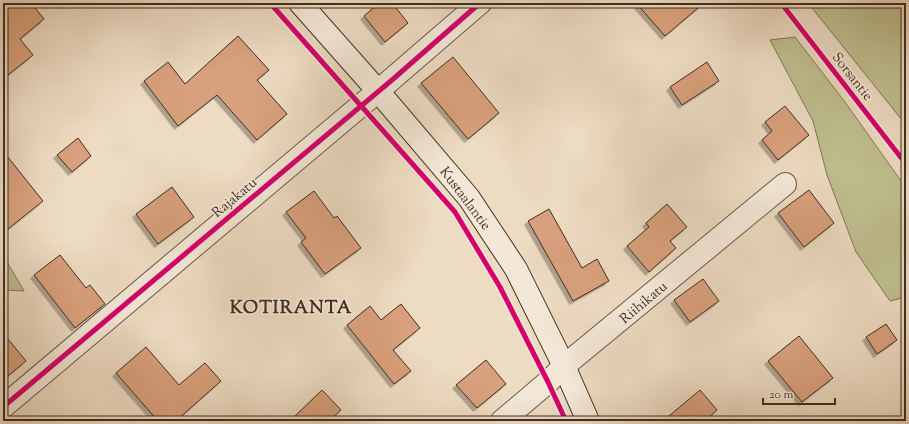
<svg xmlns="http://www.w3.org/2000/svg" width="909" height="424" viewBox="0 0 909 424" font-family="'Sorts Mill Goudy',serif">
<defs>
<filter id="shadow"><feDropShadow dx="-3.5" dy="3.5" stdDeviation="0" flood-color="#0004"/></filter>
</defs>
<rect width="100%" height="100%" fill="#eddbc2"/>
<filter id="stains"><feTurbulence type="fractalNoise" baseFrequency=".005" numOctaves="4"/><feColorMatrix values="0 0 0 0 .2 0 0 0 0 .09 0 0 0 0 .02 0 0 0 .5 -.17"/></filter>
<radialGradient id="worn" r=".72"><stop offset=".6" stop-color="#630" stop-opacity="0"/><stop offset="1" stop-color="#630" stop-opacity=".3"/></radialGradient>
<path fill="#bfbe8e" stroke="#7f7658" d="M808,3H906V125Z
M795,37L845,102L906,188V297L890,301L856,252L827,175L813,121L770,40Z
M3,255L24,291L6,290L3,287Z"/>
<path fill="#d8a07b" stroke="#3f2e21" filter="url(#shadow)" d="M9,3H31L44,19L20,39L33,55L3,79V8Z
M379,3H392L408,23L385,42L364,16Z
M636,3H704L665,36Z
M238,36L269,70L257,80L287,114L257,140L217,95L178,126L144,81L168,62L185,84Z
M453,57L499,113L468,139L421,83Z
M707,62L719,81L682,105L670,87Z
M785,106L809,135L778,160L762,140L772,131L765,122Z
M78,138L91,156L72,172L57,155Z
M3,151L43,201L3,233Z
M172,187L194,217L158,244L136,214Z
M809,190L834,223L804,247L778,213Z
M314,191L334,218L337,216L361,248L325,274L301,242L306,238L286,212Z
M667,204L687,227L670,241L676,248L649,272L627,246L649,227L646,223Z
M549,209L582,268L597,259L609,281L573,301L528,221Z
M60,255L86,288L90,285L105,304L75,328L34,275Z
M703,279L719,301L690,322L674,300Z
M401,304L420,328L393,350L411,371L394,384L347,325L370,306L381,320Z
M886,324L897,340L877,354L866,337Z
M3,333L26,361L3,380Z
M799,336L833,378L802,402L768,361Z
M146,347L179,385L205,363L221,381L176,421H158L116,373Z
M486,360L506,384L477,408L456,385Z
M322,390L341,410L329,421H290Z
M700,390L717,410L705,421H663Z"/>
<g fill="none" stroke-linecap="round" stroke-linejoin="round">
<g stroke="#6a5949" stroke-width="24">
<path id="minor" d="M378,91L480,3
M502,421L548,382L564,366L785,184"/>
</g>
<g stroke="#6a5949" stroke-width="24">
<path id="tertiary" d="M3,407L378,91"/>
</g>
<g stroke="#3f2e21" stroke-width="24">
<path id="secondary" d="M300,3L378,91L469,198L516,269L564,366L588,421"/>
</g>
<use href="#minor" stroke="#f3e8d7" stroke-width="22"/>
<use href="#tertiary" stroke="#f3e8d7" stroke-width="22"/>
<use href="#secondary" stroke="#f3e8d7" stroke-width="22"/>
<g stroke="#f3e8d7" stroke-width="8">
<path id="cycleway" d="M270,3L455,212L500,287L548,382L566,421
M781,3L906,164
M3,407L392,80L480,3"/>
</g>
<use href="#cycleway" stroke="#d6006c" stroke-width="5"/>
</g>
<g text-anchor="middle" stroke-width="3.5" stroke-linejoin="round" paint-order="stroke">
<g font-size="14" fill="#3f2e21" stroke="#f3e8d7">
<text transform="translate(853 76) rotate(52)" y="5">Sorsantie</text>
<text transform="translate(234 197) rotate(-40)" y="5">Rajakatu</text>
<text transform="translate(466 198) rotate(53)" y="5">Kustaalantie</text>
<text transform="translate(643 302) rotate(-40)" y="5">Riihikatu</text>
</g>
<g font-size="18" font-weight="bold" letter-spacing="1" fill="#3f2e21" stroke="#f3e8d7">
<text x="291" y="313">KOTIRANTA</text>
</g>
</g>
<rect width="909" height="424" fill="none" stroke="#eddbc2" stroke-width="16"/>
<rect x="4" y="4" width="901" height="416" fill="none" stroke="#3f2e21" stroke-width="2"/>
<rect x="8" y="8" width="893" height="408" fill="none" stroke="#3f2e21"/>
<path d="M763 398v6h72v-6" fill="none" stroke="#3f2e21" stroke-width="2"/>
<text x="769" y="398" font-size="12" fill="#3f2e21" stroke="#f3e8d7" stroke-width="3" paint-order="stroke">20 m</text>
<rect width="100%" height="100%" filter="url(#stains)"/>
<rect width="100%" height="100%" fill="url(#worn)"/>
</svg>
